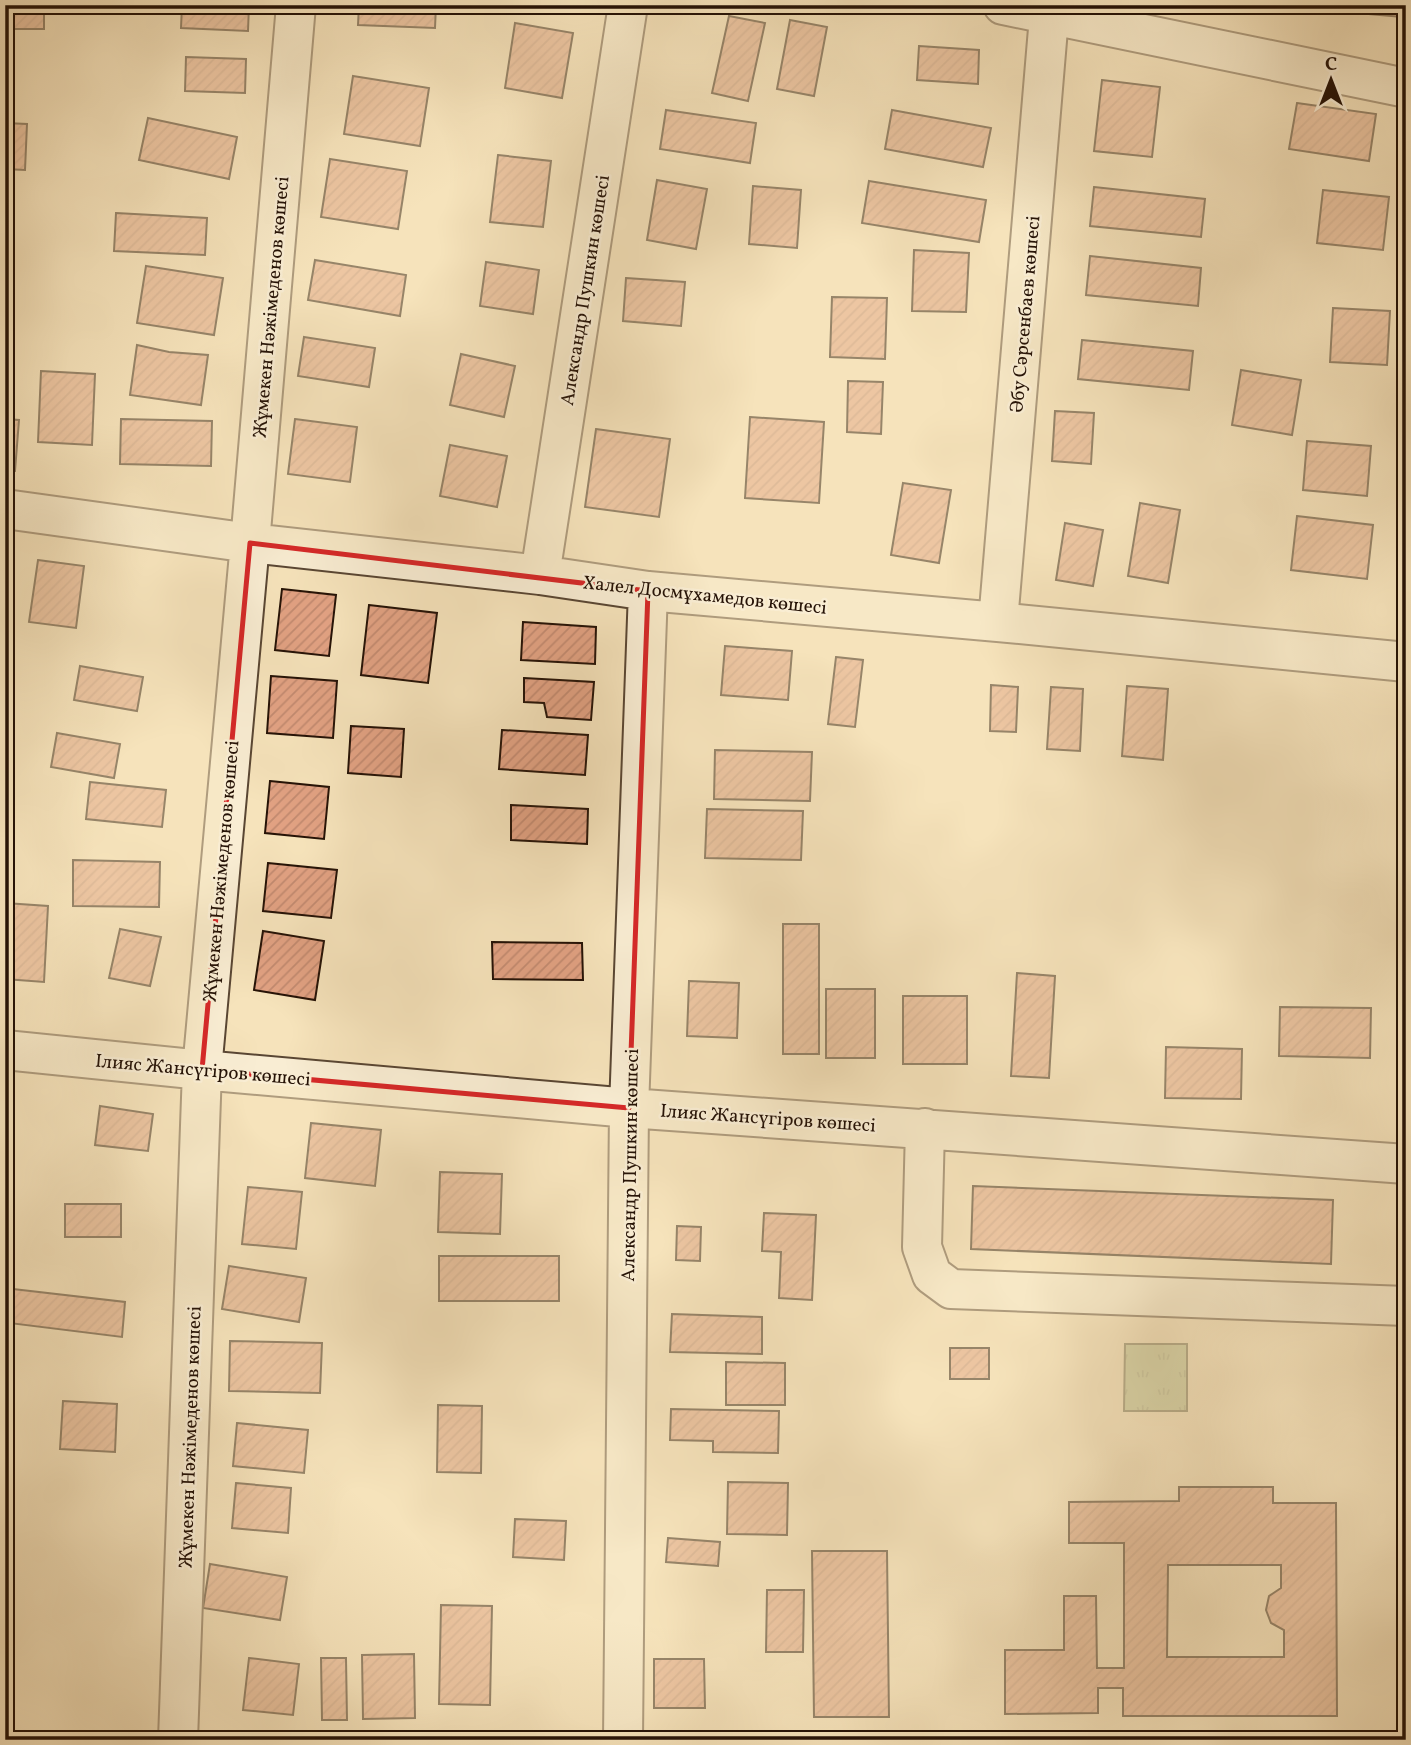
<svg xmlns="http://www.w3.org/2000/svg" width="1411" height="1745" viewBox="0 0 1411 1745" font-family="Vollkorn,serif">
<defs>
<pattern id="park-tufts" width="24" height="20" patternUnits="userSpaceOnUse" patternTransform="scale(1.75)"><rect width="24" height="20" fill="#bbc491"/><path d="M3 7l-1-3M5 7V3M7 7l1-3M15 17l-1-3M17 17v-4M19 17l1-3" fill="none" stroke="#a1a77c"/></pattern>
<pattern id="building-hatch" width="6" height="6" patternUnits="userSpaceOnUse" patternTransform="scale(1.75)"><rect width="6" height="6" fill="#e2a283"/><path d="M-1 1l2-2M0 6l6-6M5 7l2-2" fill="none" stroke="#c28a70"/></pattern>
</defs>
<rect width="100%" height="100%" fill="#f6e3bb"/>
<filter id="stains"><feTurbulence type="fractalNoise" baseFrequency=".00286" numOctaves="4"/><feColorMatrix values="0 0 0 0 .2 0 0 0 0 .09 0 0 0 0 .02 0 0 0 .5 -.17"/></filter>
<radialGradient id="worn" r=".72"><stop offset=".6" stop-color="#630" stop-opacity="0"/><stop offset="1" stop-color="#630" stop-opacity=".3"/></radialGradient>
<path fill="url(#park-tufts)" stroke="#706b4c" stroke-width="2" d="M1125,1344H1187V1411H1124Z"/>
<path fill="url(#building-hatch)" stroke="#251206" stroke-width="2" fill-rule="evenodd" d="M5,5H44V29H5Z
M182,5H249L248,31L181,28Z
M359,5H436L435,28L358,25Z
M1324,5H1403L1402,17L1323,10Z
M729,16L765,23L748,101L712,93Z
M790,20L827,27L814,96L777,89Z
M515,23L573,33L562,98L505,88Z
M919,46L979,50L978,84L917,80Z
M186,57L246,59L245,93L185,91Z
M353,76L429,88L420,146L344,134Z
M1102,80L1160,87L1152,157L1094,151Z
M1297,103L1376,114L1369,161L1289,149Z
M666,110L756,123L750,163L660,149Z
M892,110L991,128L983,167L885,149Z
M148,118L237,137L229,179L139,160Z
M5,123L27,124L25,170L5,169Z
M498,155L551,161L543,227L490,222Z
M330,159L407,171L398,229L321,217Z
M657,180L707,189L696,249L647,240Z
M869,181L986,200L979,242L862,223Z
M753,186L801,190L797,248L749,244Z
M1094,187L1205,199L1201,237L1090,226Z
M1323,190L1389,197L1383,250L1317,243Z
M116,213L207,218L205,255L114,251Z
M914,250L969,253L966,312L912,311Z
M1090,256L1201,268L1198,306L1086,295Z
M315,260L406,275L400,316L308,300Z
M486,262L539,270L533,314L480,306Z
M146,266L223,278L214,335L137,323Z
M626,278L685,282L681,326L623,321Z
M832,297L887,298L885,359L830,357Z
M1333,308L1390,311L1387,365L1330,362Z
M304,337L375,348L369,387L298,376Z
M1082,340L1193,351L1189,390L1078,379Z
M137,345L169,352L208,355L201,405L130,395Z
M461,354L515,366L504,417L450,405Z
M1241,370L1301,380L1292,435L1232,425Z
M41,371L95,374L92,445L38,442Z
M848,381L883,382L881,434L847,432Z
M1055,411L1094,413L1091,464L1052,461Z
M750,417L824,422L819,503L745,498Z
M5,419L19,420L15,471L5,470Z
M121,419L212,421L211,466L120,464Z
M295,419L357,427L350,482L288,474Z
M596,429L670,439L659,517L585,507Z
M1307,441L1371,446L1367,496L1303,490Z
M450,445L507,456L497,507L440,496Z
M903,483L951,490L939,563L891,555Z
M1140,503L1180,510L1168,583L1128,576Z
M1297,516L1373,525L1367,579L1291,570Z
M1065,523L1103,530L1093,586L1056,580Z
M38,560L84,566L76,628L29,622Z
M282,589L336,595L329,656L275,650Z
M369,605L437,613L428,683L361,675Z
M523,622L596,627L595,664L521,660Z
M725,646L792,651L788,700L721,695Z
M836,657L863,660L855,727L828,724Z
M80,666L143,677L137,711L74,700Z
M271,676L337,681L333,738L267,733Z
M524,678L594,682L591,720L547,717L544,703L524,702Z
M991,685L1018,687L1016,732L990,731Z
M1127,686L1168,689L1163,760L1122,756Z
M1051,687L1083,689L1080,751L1047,749Z
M351,726L404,729L401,777L348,773Z
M502,730L588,735L585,775L499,769Z
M57,733L120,744L114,778L51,767Z
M715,750L812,752L810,801L714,799Z
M270,781L329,787L324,839L265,833Z
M90,782L166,790L162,827L86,819Z
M511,805L588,809L587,844L511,840Z
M707,809L803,811L801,860L705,858Z
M73,860L160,862L159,907L73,906Z
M268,863L337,870L331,918L263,911Z
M5,903L48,906L44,982L5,979Z
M783,924H819V1054H783Z
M120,929L161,937L150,986L109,978Z
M263,931L324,941L315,1000L254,990Z
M492,942L582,943L583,980L493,979Z
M1017,973L1055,976L1049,1078L1011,1076Z
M689,981L739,983L737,1038L687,1036Z
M826,989H875V1058H826Z
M903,996H967V1064H903Z
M1280,1007L1371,1008L1370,1058L1279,1056Z
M1166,1047L1242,1049L1241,1099L1165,1098Z
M100,1106L153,1114L148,1151L95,1145Z
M311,1123L381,1130L375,1186L305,1178Z
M440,1172L502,1174L500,1234L438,1232Z
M973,1186L1333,1200L1331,1264L971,1249Z
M248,1187L302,1192L296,1249L242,1244Z
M65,1204H121V1237H65Z
M764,1213L816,1215L812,1300L779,1298L781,1252L762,1251Z
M677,1226L701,1227L700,1261L676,1260Z
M439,1256H559V1301H439Z
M229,1266L306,1278L299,1322L222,1309Z
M13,1289L125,1302L122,1337L9,1323Z
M672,1314L762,1317V1354L670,1352Z
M230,1341L322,1343L320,1393L229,1391Z
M950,1348H989V1379H950Z
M726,1362L785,1363V1405H726Z
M63,1401L117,1404L115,1452L60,1449Z
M438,1405L482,1406L481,1473L437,1472Z
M671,1409L779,1411L778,1453L713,1452V1441L670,1440Z
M237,1423L308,1430L304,1473L233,1466Z
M728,1482L788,1483L787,1535L727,1534Z
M236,1483L291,1488L288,1533L232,1528Z
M1179,1487H1273V1503H1336L1337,1716H1123V1688H1098V1713L1005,1714V1650H1064V1596H1096L1097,1668H1124V1543H1069V1502L1179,1501ZM1168,1565H1281V1588L1269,1596L1266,1610L1271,1623L1284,1630V1657H1167Z
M515,1519L566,1521L564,1560L513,1557Z
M668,1538L720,1542L718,1566L666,1562Z
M812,1551H887L889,1717H814Z
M210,1564L287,1577L280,1620L203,1608Z
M767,1590H804L803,1652H766Z
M441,1605L492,1606L490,1705L439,1704Z
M414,1654L415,1718L363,1719L362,1655Z
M249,1658L299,1664L293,1715L243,1710Z
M321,1658H346L347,1720H322Z
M654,1659H704L705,1708H654Z"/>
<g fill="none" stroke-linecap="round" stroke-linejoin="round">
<g stroke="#594633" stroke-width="42">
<path id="minor" d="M1003,5L1406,88
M5,509L250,543L540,575L648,591L998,622L1406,662
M540,575L628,5
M998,622L1050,5
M5,1050L202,1070L629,1108L1406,1164
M925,1128L922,1247L932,1275L951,1289L1406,1306
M178,1740L202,1070L250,543L296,5
M623,1740L629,1108L648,591"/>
</g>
<use href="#minor" stroke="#f9edd3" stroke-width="38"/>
</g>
<path d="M0 0H1411V1745H0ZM250,543L648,591L629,1108L202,1070Z" fill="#f6e3bb" fill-opacity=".55" fill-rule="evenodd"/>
<path fill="none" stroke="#d62828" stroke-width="5" stroke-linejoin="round" d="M250,543L648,591L629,1108L202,1070Z"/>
<g text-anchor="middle" stroke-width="5" stroke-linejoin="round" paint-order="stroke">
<g font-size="19" fill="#251206" stroke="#f9edd3">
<text transform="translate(584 290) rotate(-81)" y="7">Александр Пушкин көшесі</text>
<text transform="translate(270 307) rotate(-85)" y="7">Жұмекен Нәжімеденов көшесі</text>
<text transform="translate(1024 314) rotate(-85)" y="7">Әбу Сәрсенбаев көшесі</text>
<text transform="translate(705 594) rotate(6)" y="7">Халел Досмұхамедов көшесі</text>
<text transform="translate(220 871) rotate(-85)" y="7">Жұмекен Нәжімеденов көшесі</text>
<text transform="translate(203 1069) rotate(5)" y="7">Ілияс Жансүгіров көшесі</text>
<text transform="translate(768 1117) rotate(4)" y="7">Ілияс Жансүгіров көшесі</text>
<text transform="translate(629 1165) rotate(-89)" y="7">Александр Пушкин көшесі</text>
<text transform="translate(189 1437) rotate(-88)" y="7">Жұмекен Нәжімеденов көшесі</text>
</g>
</g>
<rect width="1411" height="1745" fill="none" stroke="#f6e3bb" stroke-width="28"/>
<rect x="7" y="7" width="1397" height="1731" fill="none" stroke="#251206" stroke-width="3.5"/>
<rect x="14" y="14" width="1383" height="1717" fill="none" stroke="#251206" stroke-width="2"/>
<g transform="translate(1331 80)" stroke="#f9edd3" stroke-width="5" paint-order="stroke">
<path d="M0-5L12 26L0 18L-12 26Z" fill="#251206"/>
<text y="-10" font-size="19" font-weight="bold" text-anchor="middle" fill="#251206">С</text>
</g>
<rect width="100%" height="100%" filter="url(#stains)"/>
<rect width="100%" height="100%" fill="url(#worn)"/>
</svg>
